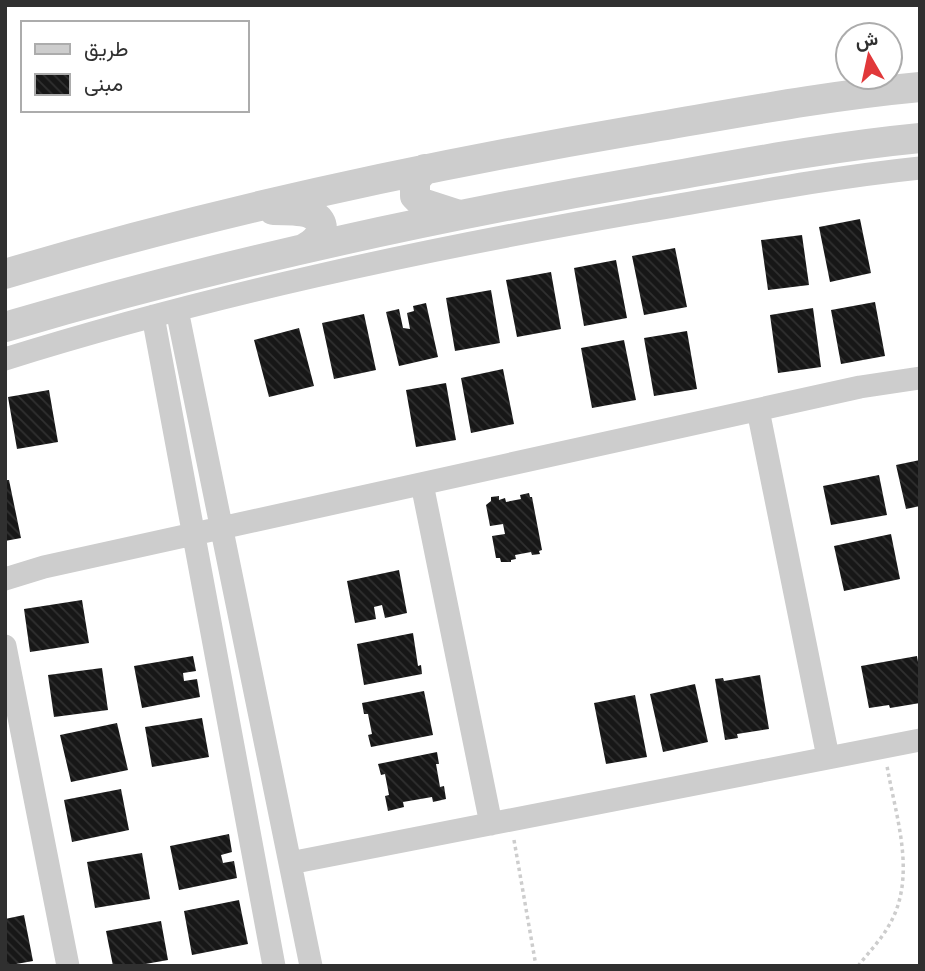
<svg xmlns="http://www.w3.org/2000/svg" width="925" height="971" viewBox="0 0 925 971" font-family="Overpass,Vazirmatn,sans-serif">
<defs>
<pattern id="building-back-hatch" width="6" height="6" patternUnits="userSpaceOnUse" patternTransform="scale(1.75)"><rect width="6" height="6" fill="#171717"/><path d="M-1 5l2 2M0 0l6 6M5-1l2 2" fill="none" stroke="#303030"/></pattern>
</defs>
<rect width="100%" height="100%" fill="#fff"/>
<path fill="url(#building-back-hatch)" d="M860,219L871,273L830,282L819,227Z
M802,235L809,285L768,290L761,240Z
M675,248L687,307L644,315L632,256Z
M616,260L627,318L584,326L574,268Z
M551,272L561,329L517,337L506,280Z
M491,290L500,343L455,351L446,298Z
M875,302L885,356L841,364L831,310Z
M426,303L438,357L399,366L386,312L399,309L403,328L410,329L407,313L414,311L413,306Z
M813,308L821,367L778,373L770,315Z
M364,314L376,370L334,379L322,323Z
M299,328L314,386L269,397L254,340Z
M687,331L697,389L654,396L644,338Z
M624,340L636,400L592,408L581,348Z
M503,369L514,424L471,433L461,378Z
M446,383L456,440L416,447L406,390Z
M49,390L58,442L17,449L8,397Z
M920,460V506L906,509L896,465Z
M879,475L887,515L831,525L823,486Z
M5,480H9L21,538L5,541Z
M529,493L530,497H532L542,550L539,551L540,554L532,555L531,552L515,555L516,559L511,560V562H501L500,558H496L492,536L505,534L503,524L490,526L486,505L491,501V497L499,496V500L505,498L506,502L521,499L520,495Z
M891,534L900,579L844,591L834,546Z
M399,570L407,613L385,618L382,605L374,607L376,619L355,623L347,581Z
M82,600L89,643L30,652L24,609Z
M413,633L418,666L421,665L422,674L364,685L357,644Z
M193,656L196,671L183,673L184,681L197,679L200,697L142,708L134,666Z
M917,656L920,674V703L890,708L889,705L869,708L861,666Z
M102,668L108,710L54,717L48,675Z
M760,675L769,729L737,734L738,738L725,740L715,679L723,678L724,681Z
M695,684L708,742L663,752L650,694Z
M424,691L433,735L371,747L368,735L372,734L368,714H364L362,703Z
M635,695L647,757L606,764L594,703Z
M202,718L209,757L152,767L145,727Z
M117,723L128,770L71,782L60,735Z
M437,752L439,764H436L440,787L444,786L446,799L433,802L432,797L403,802L404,807L388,811L385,796L389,795L385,774L381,775L378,764Z
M121,789L129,830L72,842L64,800Z
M229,834L232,852L221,855L223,863L234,861L237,878L179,890L170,846Z
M142,853L150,899L95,908L87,862Z
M239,900L248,944L192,955L184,911Z
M24,915L33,961L5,966V919Z
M161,921L168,960L134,966H113L106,931Z"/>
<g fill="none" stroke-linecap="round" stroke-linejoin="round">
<path stroke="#cdcdcd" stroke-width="3.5" stroke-dasharray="3.5 3.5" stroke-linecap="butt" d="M514,840L536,966
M858,966C868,953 880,941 888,927C918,878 896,818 887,766"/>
<path stroke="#cdcdcd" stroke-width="23" d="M177,310L311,966
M153,316L274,966
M5,359C210,295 421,250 633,213C728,197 824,178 920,168
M758,410L828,757
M422,484L491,824
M5,579L44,567L860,387L920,378
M5,646L68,966
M290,863L920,740"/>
<path stroke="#cdcdcd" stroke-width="30" d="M425,169L415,180V196L422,203L456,214
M273,210C285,210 299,210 309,213C331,222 321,240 305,248
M5,274C211,212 420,167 631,131C727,115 823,96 920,87
M5,327C215,265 428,218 643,181C735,165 827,147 920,138"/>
</g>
<rect width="925" height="971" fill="none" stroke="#303030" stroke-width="14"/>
<rect x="21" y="21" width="228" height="91" fill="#ffffff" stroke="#acacac" stroke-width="2"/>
<rect x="35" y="44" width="35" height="10" fill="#cdcdcd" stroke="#acacac" stroke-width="2"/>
<text x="84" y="56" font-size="21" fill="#303030">طريق</text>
<rect x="35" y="74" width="35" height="21" fill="url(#building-back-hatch)" stroke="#acacac" stroke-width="2"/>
<text x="84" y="91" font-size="21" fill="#303030">مبنى</text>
<g transform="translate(869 56) rotate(351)"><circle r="33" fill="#ffffff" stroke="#acacac" stroke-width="2"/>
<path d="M0-5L12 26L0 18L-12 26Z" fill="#e1383a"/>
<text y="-10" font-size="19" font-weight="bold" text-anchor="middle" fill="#303030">ش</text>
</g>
</svg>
